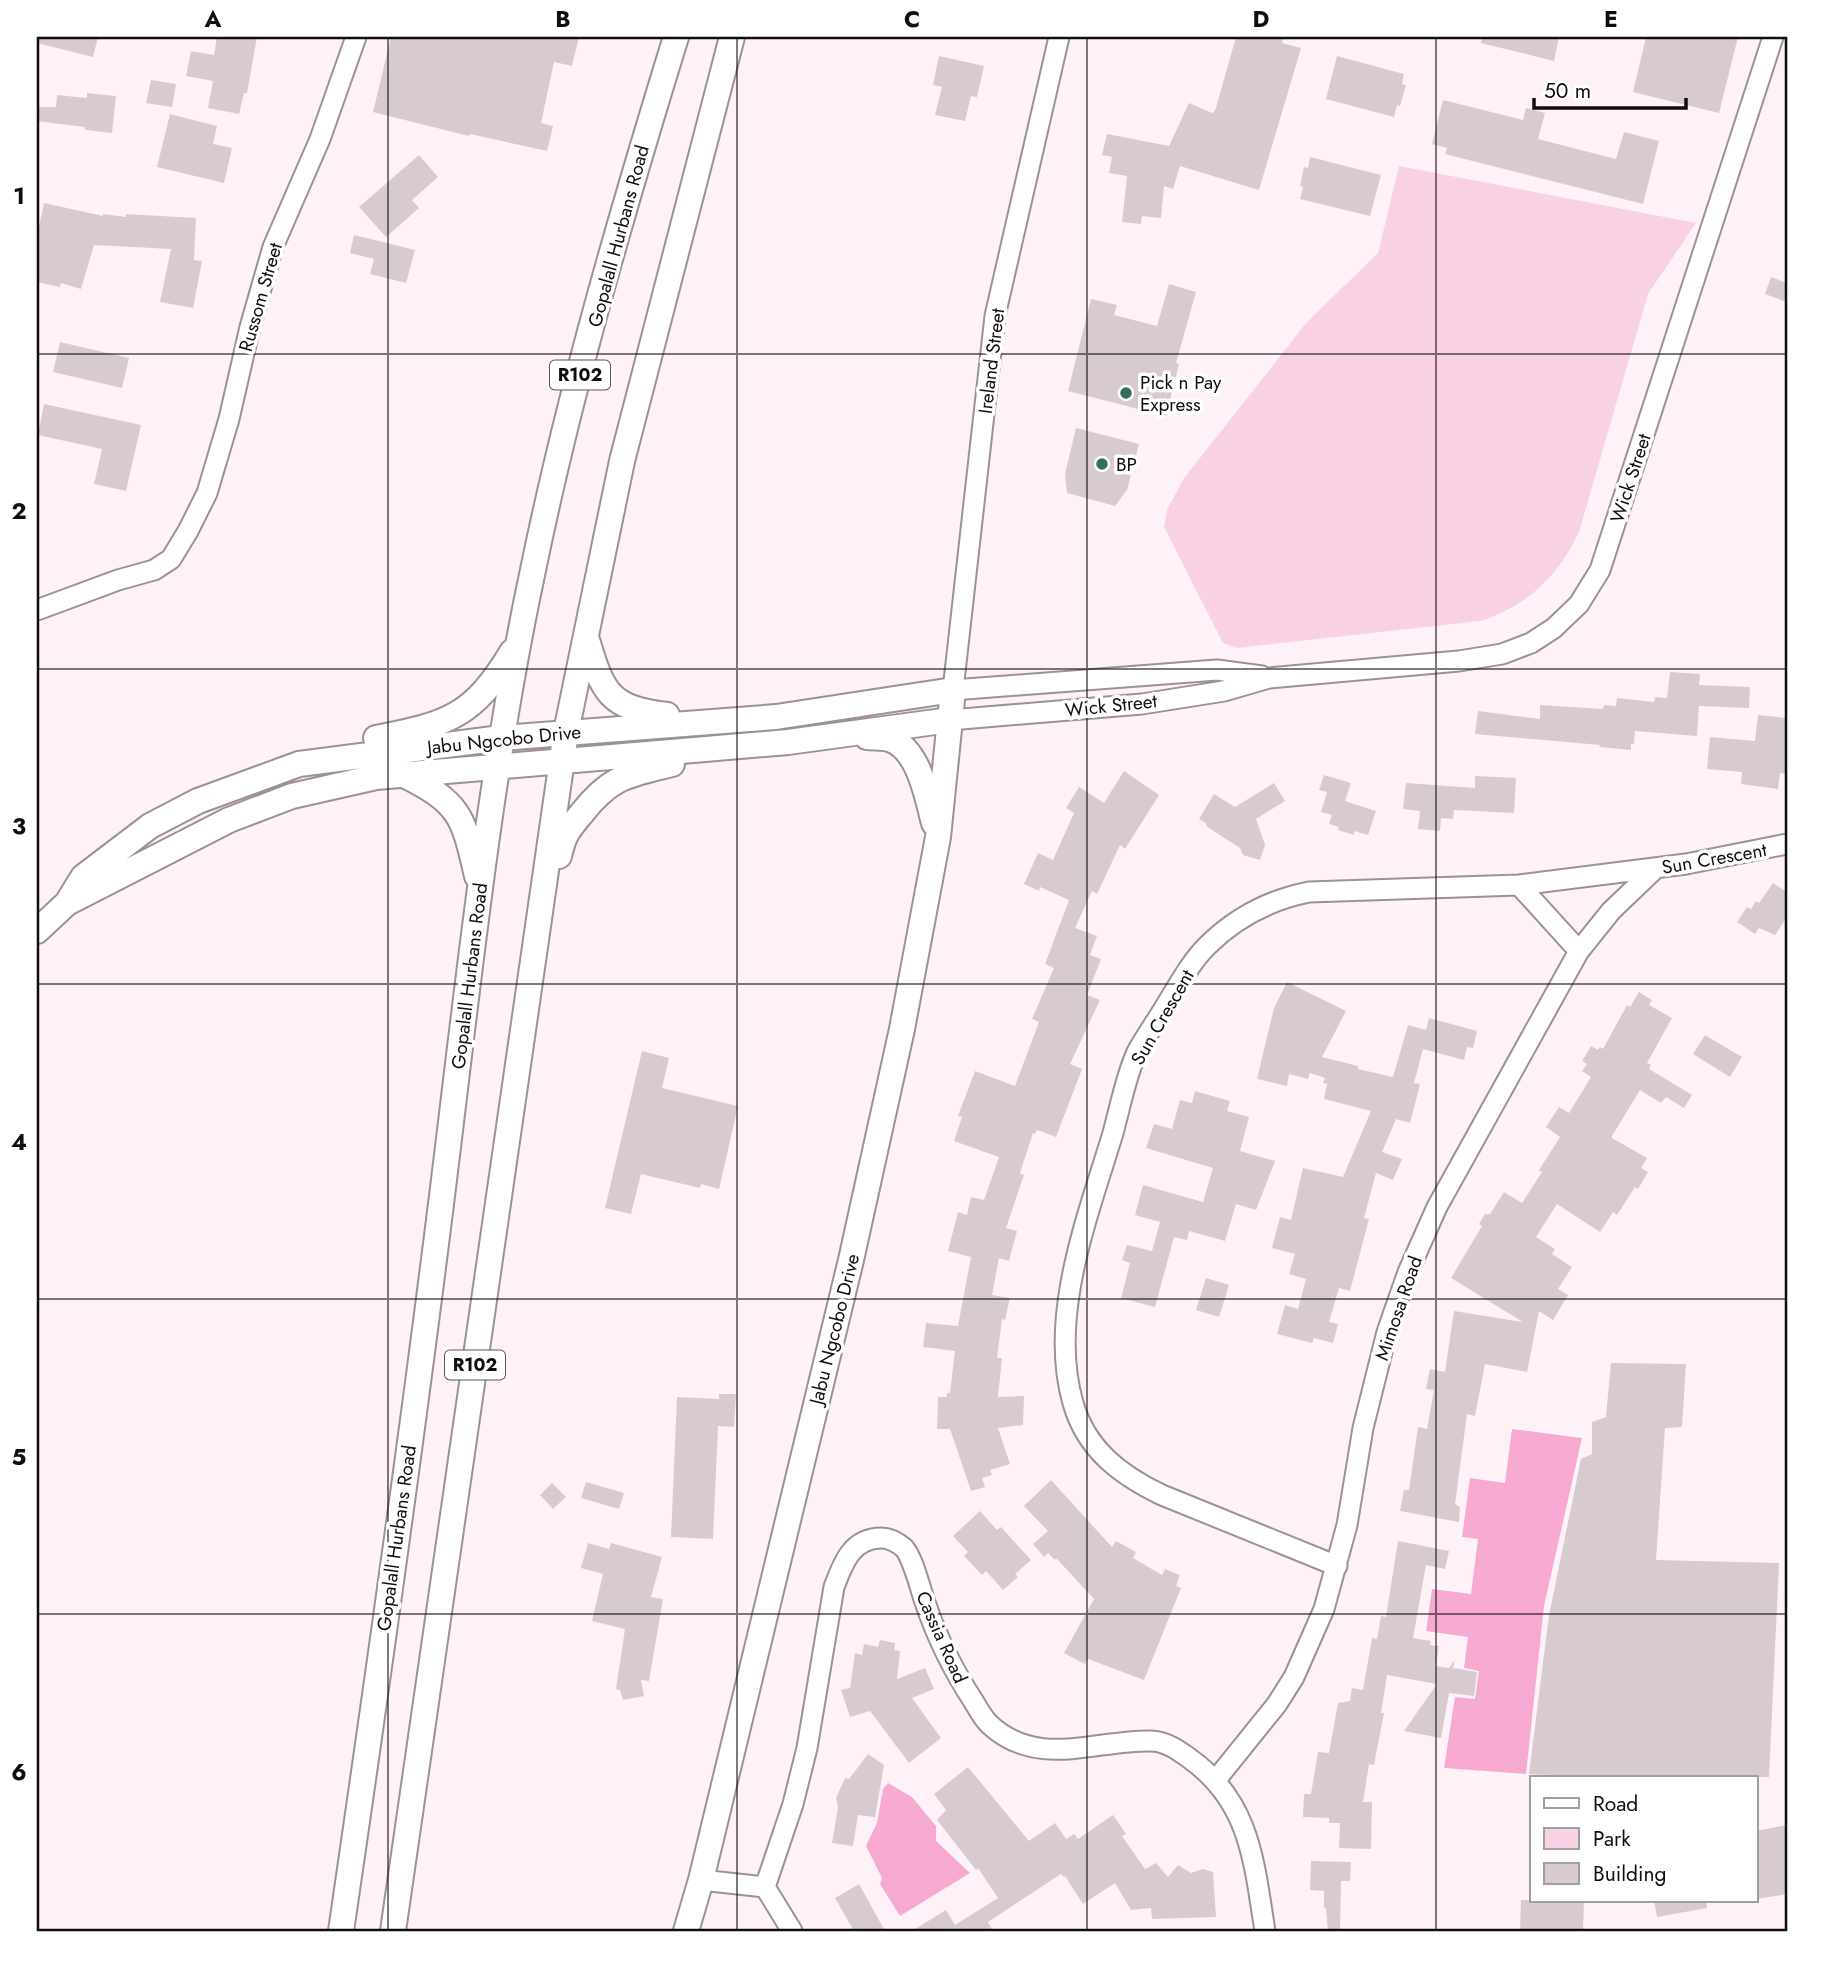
<svg xmlns="http://www.w3.org/2000/svg" width="1824" height="1968" viewBox="0 0 1824 1968" font-family="Jost,sans-serif">
<rect width="100%" height="100%" fill="#fef2f8"/>
<path fill="#f8d2e4" d="M1399,166L1696,223L1648,294L1579,532C1558,577 1527,606 1480,621L1237,648L1223,643L1164,527L1167,510L1184,478L1307,322L1378,253Z"/>
<path fill="#f7aad1" d="M1512,1429L1582,1438L1544,1606L1526,1774L1444,1768L1455,1697L1475,1699L1479,1671L1464,1668L1468,1637L1426,1631L1432,1589L1471,1594L1478,1539L1462,1537L1470,1478L1505,1483Z
M888,1783L912,1797L936,1826V1841L970,1873L900,1916L880,1884L882,1878L866,1846L877,1823L883,1789Z"/>
<path fill="#d7cbd0" d="M37,37H98L93,57L37,43Z
M217,37H257L247,93H244L239,114L208,108L213,81L186,76L191,51L214,55Z
M391,37H579L572,66L554,62L541,123L553,126L547,151L470,134L469,136L373,112Z
M1236,37H1283L1282,43L1301,48L1259,190L1180,166L1173,189L1164,186L1161,218L1142,216L1141,224L1122,222L1127,176L1109,173L1112,157L1102,155L1107,134L1169,146L1189,103L1212,113L1215,111Z
M1482,37H1559L1554,61L1481,43Z
M1646,37H1738L1719,113L1633,92Z
M939,56L984,66L977,97L971,96L965,121L935,115L942,87L933,85Z
M1337,56L1404,74L1402,84L1406,85L1400,106L1397,105L1394,117L1326,99Z
M151,80L176,84L172,107L146,103Z
M87,93L116,96L112,133L85,130V127L37,121V107H56L57,95L87,98Z
M1443,100L1523,120L1526,108L1545,113L1538,139L1616,159L1624,132L1659,141L1643,204L1445,154L1447,148L1432,144Z
M170,114L217,126L213,144L232,148L224,183L157,167Z
M419,155L438,177L412,200L419,208L386,237L359,207Z
M1310,157L1381,175L1370,216L1300,199L1303,187L1300,186L1304,167L1308,168Z
M44,203L103,216V214L126,217V214L196,218L194,260L202,261L193,308L160,302L171,249L94,245L81,289L61,283L60,287L37,282V237Z
M354,235L415,250L406,283L370,274L374,259L350,253Z
M1771,277L1787,283V302L1765,294Z
M1169,284L1196,292L1176,363L1179,364L1166,416L1068,391L1091,299L1117,305L1114,315L1157,326Z
M60,342L129,358L122,388L53,372Z
M44,404L141,425L126,491L94,484L102,449L38,435Z
M1076,428L1139,444L1127,490L1115,506L1067,493L1065,474Z
M1670,672L1700,674L1699,685L1750,687L1749,708L1699,706L1697,736L1635,731L1634,744H1631V750L1599,747L1600,745L1475,734L1478,711L1540,719V705L1603,709L1604,705L1616,706L1617,698L1654,702L1655,697L1667,698Z
M1758,715L1787,718V774L1780,773L1778,789L1741,784L1742,772L1707,769L1710,737L1755,741Z
M1124,771L1159,795L1125,849L1120,845L1097,894L1092,891L1075,928L1097,936L1090,955L1101,959L1087,995L1100,1000L1070,1064L1082,1069L1056,1137L1037,1130L1035,1134L1033,1133L1020,1173L1024,1175L1006,1228L1017,1231L1009,1261L999,1258L992,1295L1010,1298L1005,1320L1002,1319L997,1358H1002L998,1397L1024,1396L1023,1425L998,1428L1010,1464L990,1470L992,1475L982,1478L985,1487L971,1491L950,1429H937L938,1397H947V1393H950L955,1351L923,1347L926,1323L958,1326L971,1257L948,1251L958,1212L967,1215L971,1197L984,1200L999,1157L954,1141L962,1117L958,1116L975,1071L1015,1086L1039,1022L1032,1019L1054,968L1045,964L1069,900L1040,887L1039,891L1024,884L1038,853L1053,860L1074,813L1066,808L1079,787L1104,803Z
M1324,775L1351,783L1345,801L1376,811L1368,835L1354,831V835L1338,830L1339,827L1329,824L1332,815L1321,812L1327,792L1319,790Z
M1475,776L1516,778L1514,813L1454,810L1453,819L1441,818L1440,831L1418,829L1420,811L1403,809L1406,783L1475,788Z
M1274,783L1285,801L1256,819L1265,845L1260,860L1243,855L1240,848L1206,826L1207,824L1199,819L1214,794L1235,807Z
M1773,883L1787,892V917L1775,935L1759,928L1755,934L1737,922L1747,907L1751,909L1756,901L1759,903Z
M1287,982L1346,1011L1322,1057L1358,1066V1069L1393,1077L1408,1025L1426,1030L1429,1018L1477,1031L1473,1048L1467,1047L1464,1060L1423,1049L1414,1083L1420,1084L1410,1123L1396,1119L1382,1152L1402,1159L1393,1180L1376,1173L1364,1218L1369,1219L1350,1291L1339,1288L1329,1322L1338,1324L1333,1343L1314,1338L1312,1343L1277,1334L1285,1305L1298,1309L1306,1279L1289,1274L1295,1254L1272,1248L1280,1217L1291,1220L1303,1168L1343,1177L1371,1111L1324,1099L1327,1084L1323,1083L1325,1078L1310,1073L1308,1079L1289,1074L1287,1086L1257,1079L1274,1008Z
M1639,992L1652,1000L1649,1005L1672,1018L1647,1063L1651,1065L1649,1069L1692,1095L1684,1108L1666,1097L1661,1103L1640,1090L1612,1136V1138L1647,1158L1641,1168L1648,1172L1638,1189L1635,1187L1617,1215L1613,1212L1600,1232L1557,1204L1536,1237L1555,1249L1552,1254L1572,1267L1558,1289L1568,1295L1553,1320L1539,1311L1527,1372L1485,1364L1475,1416L1467,1414L1455,1504L1460,1507L1459,1522L1400,1511L1404,1490H1409L1418,1427L1427,1429L1434,1390L1426,1389L1430,1369L1445,1372L1454,1311L1523,1322L1451,1278L1482,1226L1479,1224L1485,1214H1490L1504,1192L1522,1203L1542,1172L1539,1170L1560,1137L1546,1127L1559,1107L1569,1113L1591,1077L1582,1071L1587,1064L1582,1061L1591,1046L1598,1050L1600,1047L1603,1049L1627,1005L1630,1007Z
M1705,1035L1742,1057L1730,1077L1693,1054Z
M642,1051L669,1058L662,1088L738,1106L719,1189L701,1184L700,1188L641,1174L631,1214L605,1208Z
M1195,1091L1230,1101L1227,1111L1249,1117L1240,1151L1275,1161L1256,1210L1236,1204L1225,1241L1189,1231L1187,1240L1174,1237L1155,1307L1121,1298L1130,1263L1122,1260L1127,1245L1152,1251L1160,1222L1135,1215L1143,1185L1203,1202L1213,1168L1146,1148L1154,1124L1172,1129L1180,1100L1192,1103Z
M1206,1278L1229,1285L1219,1317L1196,1310Z
M1611,1363L1686,1364L1682,1427L1665,1428L1656,1560L1779,1563L1769,1777H1586L1529,1774L1549,1615L1581,1459L1592,1454V1422L1606,1417Z
M719,1394H736L734,1427L718,1426L713,1539L671,1537L677,1397L719,1399Z
M1051,1480L1112,1547L1116,1541L1136,1552L1133,1558L1162,1575L1165,1569L1180,1575L1176,1586L1181,1588L1144,1680L1088,1659L1085,1664L1064,1653L1094,1599L1056,1558L1055,1560L1048,1553L1044,1557L1033,1544L1048,1531L1024,1506Z
M586,1482L624,1493L619,1509L581,1498Z
M552,1483L566,1497L553,1509L540,1495Z
M980,1511L997,1530L1001,1527L1031,1560L1015,1574L1018,1577L1003,1590L986,1571L982,1575L964,1556L968,1552L953,1536Z
M1398,1541L1449,1551L1445,1569L1426,1565L1413,1638L1431,1641L1430,1645L1439,1646L1436,1666L1449,1668L1455,1660L1453,1668L1477,1672L1474,1696L1449,1693L1441,1738L1404,1731L1437,1684L1387,1675L1381,1713H1384L1374,1765L1369,1764L1363,1802H1372L1371,1849L1339,1848L1340,1823H1329V1818L1303,1817L1304,1794H1311L1318,1752L1329,1753L1338,1703L1350,1701L1352,1688L1363,1690L1372,1638L1377,1639L1381,1616L1386,1617Z
M588,1543L609,1549L611,1543L662,1557L651,1597L663,1599L649,1681L641,1680L644,1696L623,1700L620,1690L616,1689L625,1629L592,1621L603,1574L581,1568Z
M880,1640L895,1643L894,1650L900,1651L897,1679L925,1668L934,1689L912,1698L941,1738L909,1763L870,1711L850,1717L841,1690L850,1688L855,1653L862,1655L864,1644L878,1647Z
M868,1754L884,1765L875,1817L858,1815L853,1846L832,1843L838,1807L836,1798L845,1778L849,1779Z
M968,1767L1029,1841L1055,1823L1066,1839L1074,1834L1078,1839L1113,1815L1126,1834L1122,1836L1145,1869L1156,1863L1168,1877L1178,1865L1191,1873L1203,1869L1213,1872L1216,1917L1152,1919L1151,1908L1131,1910L1115,1883L1083,1904L1065,1876L1064,1877L1061,1874L988,1922L993,1931H912L946,1910L955,1925L998,1898L978,1868L976,1870L937,1820L946,1810L934,1794Z
M1787,1825V1894L1756,1899V1831Z
M1311,1861L1351,1862L1350,1881H1341L1340,1931H1328L1326,1908H1324V1891L1310,1890Z
M859,1884L885,1931H854L835,1898Z
M1521,1900H1584L1583,1931H1520Z
M1654,1900H1706L1707,1908L1657,1917Z"/>
<g fill="none" stroke-linecap="round" stroke-linejoin="round">
<g stroke="#9c9196" stroke-width="23">
<path id="minor" d="M1059,37L995,316L953,690L1217,670L1262,676
M37,610L118,580L154,570L171,559L188,531L207,493L229,419L250,327L273,247L320,139L356,37
M950,720L1142,704L1224,691L1269,678L1459,661L1502,654L1531,643L1554,628L1579,604L1600,570L1773,37
M1519,885L1579,951
M1337,1566L1162,1495C1120,1475 1086,1449 1073,1403C1048,1316 1088,1216 1113,1133C1120,1108 1126,1075 1137,1052C1145,1037 1156,1022 1165,1007C1178,986 1190,963 1207,946C1236,917 1269,900 1309,892L1519,885L1686,864L1787,844
M1215,1781L1277,1704L1294,1677L1324,1609L1347,1525L1363,1428L1387,1332L1408,1272L1437,1207L1579,951L1611,911L1656,868
M701,1880L765,1887
M765,1887L793,1804L807,1748L834,1587C843,1563 852,1538 881,1538C890,1538 897,1542 904,1548C913,1558 920,1588 925,1602C937,1638 953,1670 974,1702C978,1709 983,1718 989,1724C1037,1769 1094,1740 1151,1741C1165,1741 1178,1750 1189,1758C1251,1802 1254,1863 1265,1931
M765,1887L792,1931"/>
</g>
<g stroke="#9c9196" stroke-width="28">
<path id="major" d="M587,640C603,693 609,708 667,715
M867,737C874,738 882,737 889,739C919,748 927,797 934,823
M376,738C448,724 473,717 512,652
M402,774C461,803 463,816 477,876
M559,856C564,834 568,830 582,813C611,776 628,775 672,764
M67,903L229,820L292,796L376,777L788,742L950,720
M37,931L67,903L83,877L150,826L198,801L299,764L501,738L776,717L953,690L938,837L902,1029L851,1260L701,1880L686,1931
M341,1931C376,1692 410,1452 440,1212C467,997 488,781 533,570C570,390 622,212 676,37
M393,1931L566,732L622,461L732,37"/>
</g>
<use href="#minor" stroke="#fff" stroke-width="19"/>
<use href="#major" stroke="#fff" stroke-width="24"/>
</g>
<path fill="none" stroke="#110d0f" stroke-width="2" stroke-opacity="0.55" d="M388,37V1931M737,37V1931M1087,37V1931M1436,37V1931M37,354H1787M37,669H1787M37,984H1787M37,1299H1787M37,1614H1787"/>
<g fill="#34705a" stroke="#fff" stroke-width="2.5">
<circle cx="1126" cy="393" r="7"/>
<circle cx="1102" cy="464" r="7"/>
</g>
<g text-anchor="middle" stroke-width="7" stroke-linejoin="round" paint-order="stroke">
<g fill="#fff" stroke="#585657" stroke-width="2">
<rect x="550" y="360.5" width="60" height="29" rx="5"/>
<rect x="445" y="1350.5" width="60" height="29" rx="5"/>
</g>
<g font-size="18" font-weight="bold" fill="#110d0f">
<text x="580" y="381">R102</text>
<text x="475" y="1371">R102</text>
</g>
<g font-size="19" fill="#110d0f" stroke="#fff">
<text transform="translate(618 236) rotate(-75)" y="7">Gopalall Hurbans Road</text>
<text transform="translate(260 297) rotate(-74)" y="7">Russom Street</text>
<text transform="translate(991 361) rotate(-83)" y="7">Ireland Street</text>
<text transform="translate(1630 478) rotate(-72)" y="7">Wick Street</text>
<text transform="translate(1111 705) rotate(-6)" y="7">Wick Street</text>
<text transform="translate(504 739) rotate(-6)" y="7">Jabu Ngcobo Drive</text>
<text transform="translate(1714 858) rotate(-10)" y="7">Sun Crescent</text>
<text transform="translate(469 976) rotate(-83)" y="7">Gopalall Hurbans Road</text>
<text transform="translate(1162 1017) rotate(-60)" y="7">Sun Crescent</text>
<text transform="translate(1398 1308) rotate(-71)" y="7">Mimosa Road</text>
<text transform="translate(834 1329) rotate(-76)" y="7">Jabu Ngcobo Drive</text>
<text transform="translate(396 1538) rotate(-82)" y="7">Gopalall Hurbans Road</text>
<text transform="translate(942 1637) rotate(66)" y="7">Cassia Road</text>
</g>
<g font-size="19" fill="#110d0f" stroke="#fff" text-anchor="start">
<text x="1140" y="389">Pick n Pay<tspan x="1140" dy="22">Express</tspan></text>
<text x="1116" y="471">BP</text>
</g>
</g>
<rect width="1824" height="1968" fill="none" stroke="#ffffff" stroke-width="77"/>
<rect x="1530" y="1776" width="228" height="126" fill="#ffffff" stroke="#a09e9f" stroke-width="2"/>
<rect x="1544" y="1798" width="35" height="10" fill="#ffffff" stroke="#a09e9f" stroke-width="2"/>
<text x="1593" y="1811" font-size="21" fill="#110d0f">Road</text>
<rect x="1544" y="1828" width="35" height="21" fill="#f8d2e4" stroke="#a09e9f" stroke-width="2"/>
<text x="1593" y="1846" font-size="21" fill="#110d0f">Park</text>
<rect x="1544" y="1863" width="35" height="21" fill="#d7cbd0" stroke="#a09e9f" stroke-width="2"/>
<text x="1593" y="1881" font-size="21" fill="#110d0f">Building</text>
<path d="M1534 98v10h152v-10" fill="none" stroke="#110d0f" stroke-width="3.5"/>
<text x="1544" y="98" font-size="21" fill="#110d0f" stroke="#ffffff" stroke-width="5" paint-order="stroke">50 m</text>
<rect x="38" y="38" width="1748" height="1892" fill="none" stroke="#110d0f" stroke-width="2.5"/>
<g font-size="23" text-anchor="middle" font-weight="bold" fill="#110d0f">
<text x="213" y="27">A</text>
<text x="563" y="27">B</text>
<text x="912" y="27">C</text>
<text x="1261" y="27">D</text>
<text x="1611" y="27">E</text>
<text x="19" y="204">1</text>
<text x="19" y="519">2</text>
<text x="19" y="834">3</text>
<text x="19" y="1150">4</text>
<text x="19" y="1465">5</text>
<text x="19" y="1780">6</text>
</g>
</svg>
